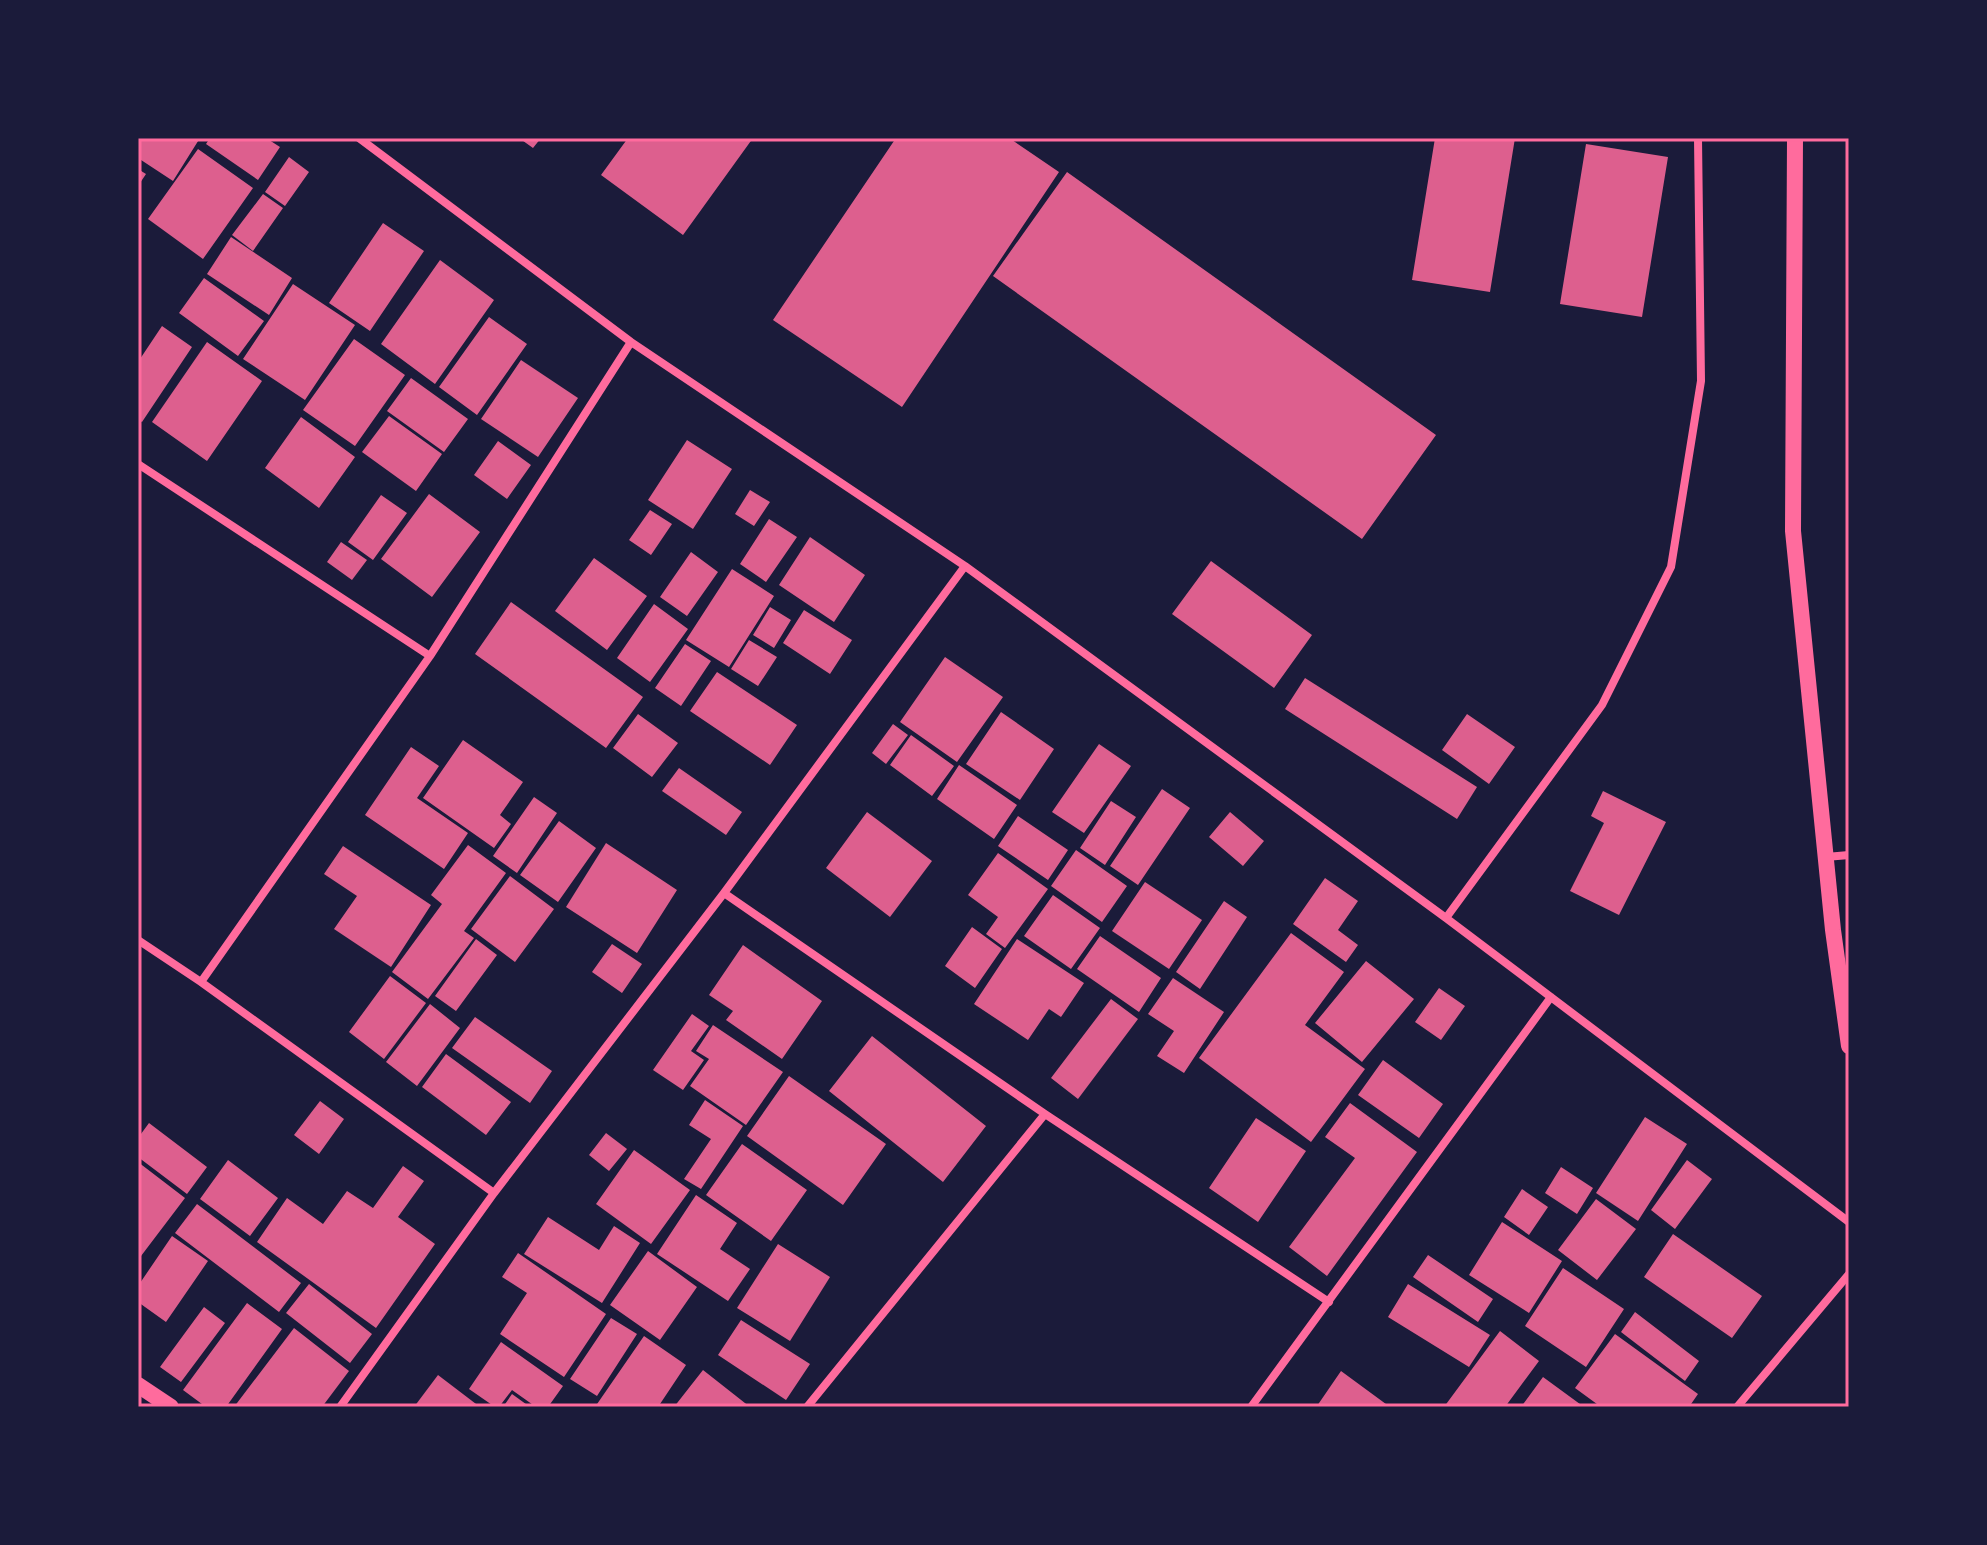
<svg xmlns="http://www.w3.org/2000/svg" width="1987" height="1545" viewBox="0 0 1987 1545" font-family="'PT Sans Narrow',sans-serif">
<rect width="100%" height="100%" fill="#1b1b3a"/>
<path fill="#dd5f8e" d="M138,138H200L173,181L138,158Z
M210,138H266L280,147L258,180L206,144Z
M519,138H541L533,148Z
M628,138H753L683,235L601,175Z
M896,138H1009L1059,172L902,407L773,320Z
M1435,138H1515L1490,292L1412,280Z
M1586,144L1668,157L1642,317L1560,304Z
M198,149L253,188L203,259L148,219Z
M289,157L309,172L285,206L265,192Z
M138,169L146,174L138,186Z
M1067,172L1436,435L1362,539L993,276Z
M263,194L283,208L253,251L232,235Z
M383,223L424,251L370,331L329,303Z
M231,237L292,278L269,315L207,274Z
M440,260L494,300L435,384L381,344Z
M204,278L264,321L238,356L179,313Z
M293,284L355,325L305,400L243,359Z
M489,317L527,344L477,415L439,387Z
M162,326L192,347L142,422L138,420V362Z
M354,339L405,375L355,446L303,410Z
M207,342L262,381L207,461L152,422Z
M521,360L578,398L538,457L481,419Z
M411,378L468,419L444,452L387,411Z
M389,416L442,454L416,491L362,452Z
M301,417L355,457L319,508L265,468Z
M687,440L732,469L693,529L648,500Z
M498,441L531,465L507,499L474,475Z
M750,490L770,502L754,526L735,514Z
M429,494L480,532L432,597L381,559Z
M381,495L407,513L373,560L348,542Z
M650,510L672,524L651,555L629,540Z
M769,519L797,537L766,582L740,564Z
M810,537L865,575L834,622L779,585Z
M341,542L367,560L352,580L327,562Z
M691,552L718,572L687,616L660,597Z
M594,558L647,596L607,650L555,611Z
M1211,561L1312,635L1274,688L1172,614Z
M732,569L774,596L729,667L686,640Z
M511,602L643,697L606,748L475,654Z
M654,604L688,629L650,682L617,658Z
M770,607L791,620L774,648L753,635Z
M804,610L852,640L830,674L783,643Z
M749,640L777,657L758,686L731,669Z
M685,644L711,661L681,706L655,688Z
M945,657L1003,697L957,762L900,722Z
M717,672L797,725L770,765L690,711Z
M1305,678L1477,787L1457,819L1285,709Z
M1001,712L1054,749L1020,800L966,764Z
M638,714L678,743L652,777L613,748Z
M1467,714L1515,747L1489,784L1442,750Z
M893,724L908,735L886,764L872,753Z
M911,735L954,766L932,796L890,765Z
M463,740L523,782L500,815L511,824L494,848L423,798Z
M1099,744L1131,766L1084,833L1052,812Z
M411,747L439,766L417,798L468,833L444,869L365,815Z
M959,765L1017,805L994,839L937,799Z
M679,768L742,812L726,835L662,791Z
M1162,789L1190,808L1138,885L1110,866Z
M1603,791L1666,822L1619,915L1570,891L1604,823L1591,816Z
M534,797L557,813L517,873L493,856Z
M1111,801L1136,817L1105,865L1080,848Z
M867,812L932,861L890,917L826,868Z
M1230,812L1264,841L1243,866L1209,837Z
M1018,816L1068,850L1048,880L998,846Z
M559,821L596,848L558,902L520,875Z
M606,843L677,890L637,953L566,907Z
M468,845L506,873L464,931L474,938L428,999L392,972L442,904L431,895Z
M343,846L431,905L391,967L334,929L357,896L324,874Z
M1076,850L1127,886L1102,922L1051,886Z
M998,853L1048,889L1005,948L986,934L998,917L968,895Z
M510,876L554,909L515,962L471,929Z
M1325,878L1358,901L1338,930L1358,945L1346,962L1293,924Z
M1145,882L1202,920L1169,969L1112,931Z
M1053,895L1100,928L1071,969L1024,936Z
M1224,901L1247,917L1200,989L1176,972Z
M972,927L1002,949L975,988L945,966Z
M1291,933L1344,972L1305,1025L1365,1069L1311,1142L1199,1058Z
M1100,936L1161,978L1139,1012L1077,969Z
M476,939L497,955L456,1011L435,996Z
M1017,939L1084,983L1061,1017L1049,1009L1028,1040L974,1004Z
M612,944L642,964L622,993L592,972Z
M743,945L822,1001L782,1059L726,1020L733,1011L709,995Z
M1366,961L1414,999L1362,1062L1315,1023Z
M390,976L426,1003L384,1059L349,1032Z
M1173,978L1224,1012L1184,1073L1157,1056L1174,1031L1148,1014Z
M1439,988L1465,1006L1441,1040L1415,1022Z
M1111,999L1138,1019L1078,1099L1051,1078Z
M430,1004L460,1028L417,1086L386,1062Z
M692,1014L709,1026L691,1051L704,1060L683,1090L653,1070Z
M475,1017L552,1071L530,1103L452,1048Z
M713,1025L783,1072L746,1125L690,1086L709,1059L696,1051Z
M872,1036L986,1126L943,1182L829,1091Z
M446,1054L511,1102L486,1135L422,1087Z
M1383,1060L1443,1104L1419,1138L1358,1095Z
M789,1076L886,1144L843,1205L747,1136Z
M705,1100L743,1126L701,1189L684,1179L711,1139L689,1125Z
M320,1101L344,1119L319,1154L294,1135Z
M1350,1103L1417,1152L1327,1276L1289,1247L1355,1158L1325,1137Z
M1645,1117L1687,1144L1638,1221L1596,1193Z
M1256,1118L1306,1151L1258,1222L1209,1188Z
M149,1123L207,1167L187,1194L138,1157V1138Z
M606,1133L627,1149L609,1171L589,1155Z
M742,1144L807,1190L771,1241L706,1195Z
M634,1150L690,1190L651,1244L596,1204Z
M228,1160L278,1198L250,1236L200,1199Z
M1687,1160L1712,1179L1675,1229L1651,1210Z
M138,1162L185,1198L138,1260Z
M403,1166L424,1181L398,1217L435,1244L376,1328L257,1242L287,1198L323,1224L347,1191L373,1208Z
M1561,1167L1593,1188L1577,1214L1545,1193Z
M1522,1189L1548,1207L1529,1235L1504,1217Z
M696,1195L737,1223L720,1249L750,1269L728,1301L657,1254Z
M1596,1199L1636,1229L1597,1280L1558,1250Z
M197,1204L301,1283L279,1312L175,1233Z
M548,1217L599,1250L614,1226L640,1243L602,1303L524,1254Z
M1502,1222L1562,1261L1529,1313L1469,1275Z
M1673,1234L1762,1296L1732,1338L1644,1277Z
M172,1236L208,1261L166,1322L138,1302V1286Z
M778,1244L830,1277L790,1341L737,1308Z
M648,1251L697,1287L660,1340L610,1305Z
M518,1253L606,1314L564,1377L500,1334L527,1293L502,1277Z
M1428,1255L1493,1299L1478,1322L1413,1277Z
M1563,1268L1624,1309L1586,1367L1525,1326Z
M309,1284L372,1334L350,1363L286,1313Z
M1408,1284L1490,1335L1469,1367L1388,1317Z
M247,1303L282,1329L226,1407H206L183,1390Z
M204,1307L225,1323L181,1382L160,1367Z
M1635,1312L1699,1361L1685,1381L1621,1332Z
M611,1318L637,1334L597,1396L570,1379Z
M741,1320L810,1364L786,1400L718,1355Z
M294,1328L349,1371L322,1407H277L274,1405L272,1407H234Z
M1500,1331L1539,1361L1505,1407H1444Z
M1615,1334L1698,1394L1689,1407H1601L1575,1388Z
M644,1336L686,1365L658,1407H626L622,1405L621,1407H595Z
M501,1342L563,1386L548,1407H536L512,1390L499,1407H495L469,1389Z
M703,1370L750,1407H674Z
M1341,1371L1390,1407H1319L1317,1406Z
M438,1375L480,1407H414Z
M1543,1377L1584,1407H1521Z
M512,1394L530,1407H503Z"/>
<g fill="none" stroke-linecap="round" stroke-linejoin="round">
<path stroke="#ff6b9d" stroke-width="8" d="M359,138L631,342L965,566L1446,918L1849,1222
M138,464L430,656
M1826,857L1849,855
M724,893L1045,1114L1329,1302
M1446,918L1602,705L1671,567L1701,381L1698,138
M138,940L201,982L494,1193
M201,982L430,656L631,342
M340,1407L494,1193L724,893L965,566
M807,1407L1045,1114
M1251,1407L1551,997
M1737,1407L1849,1274"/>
<path stroke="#ff6b9d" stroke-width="16" d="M1795,138L1793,531L1833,930L1849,1046
M138,1385L171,1407"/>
</g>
<rect width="1987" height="1545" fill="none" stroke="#1b1b3a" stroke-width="280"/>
<rect x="140" y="140" width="1707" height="1265" fill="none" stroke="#ff6b9d" stroke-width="3"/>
</svg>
